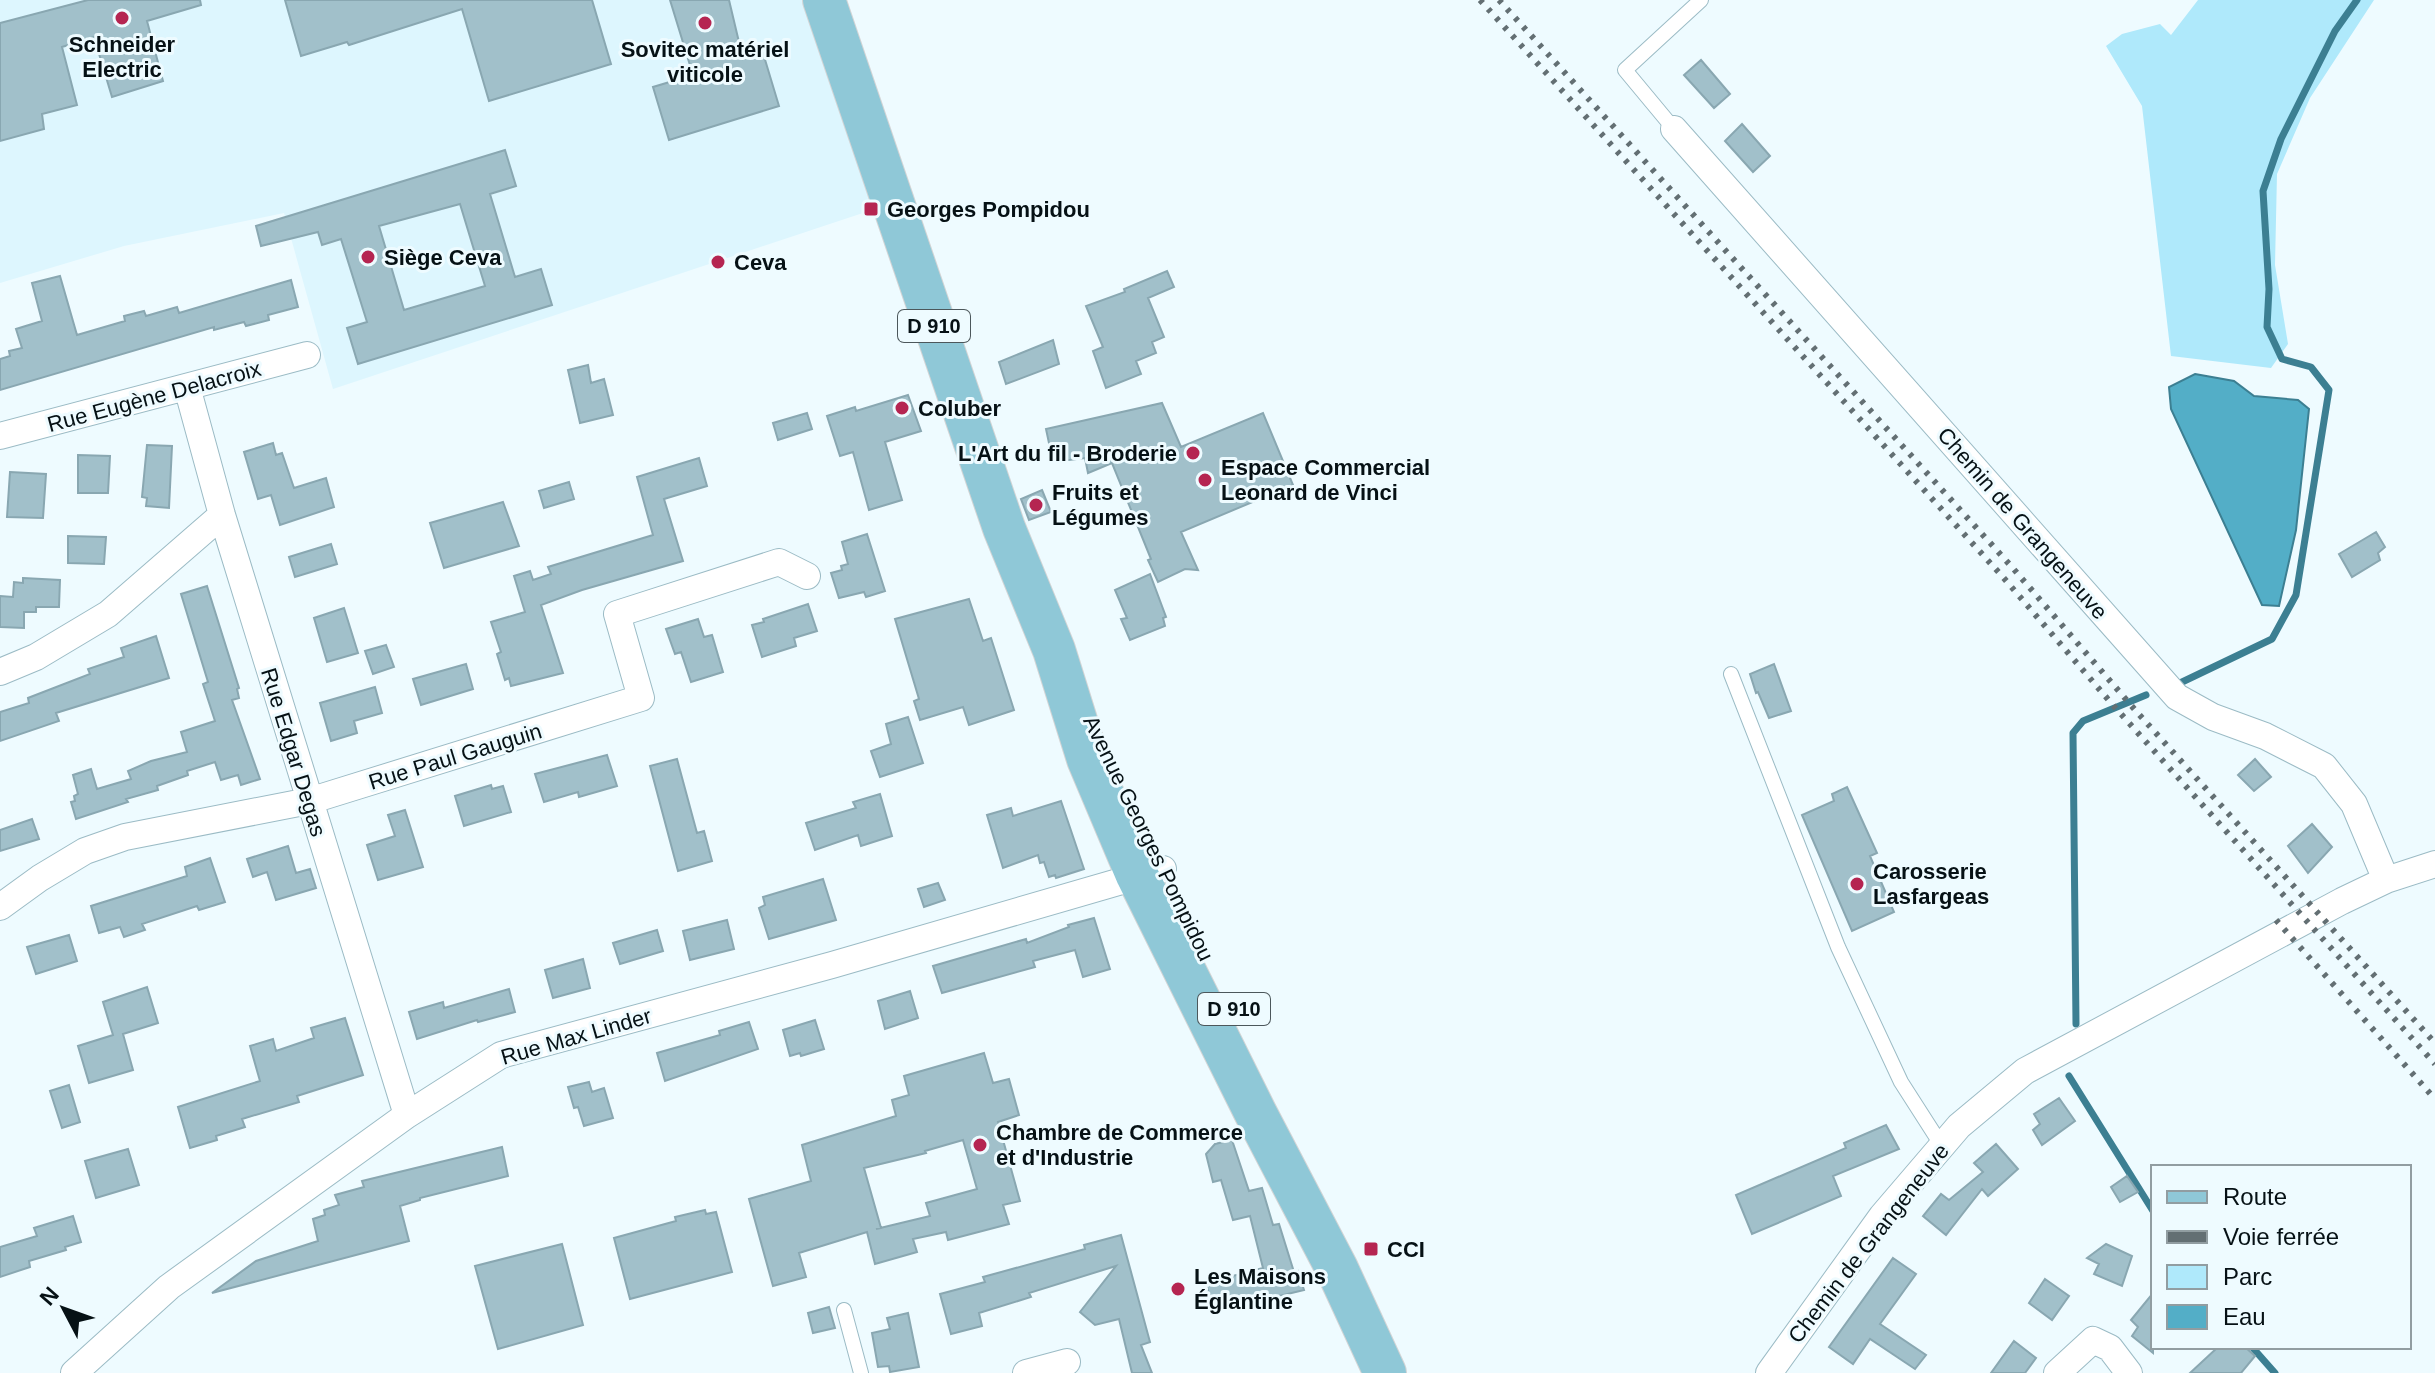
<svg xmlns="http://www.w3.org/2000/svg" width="2435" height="1373" viewBox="0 0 2435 1373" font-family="Arial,sans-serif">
<rect width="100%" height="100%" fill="#eefbff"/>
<path fill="#ddf6fe" d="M0,0H831L908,198L333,389L284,213L124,246L0,283Z"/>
<path fill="#afe9fb" d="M2198,0H2374L2310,98L2277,174L2275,265L2288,344L2271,368L2171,356L2142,106L2106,46L2122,34L2160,24L2171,35Z"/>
<path fill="#53aec7" stroke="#3c7f92" stroke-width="2" d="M2195,374L2234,381L2254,396L2298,400L2309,409L2296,530L2279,606L2262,605L2171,409L2169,387Z"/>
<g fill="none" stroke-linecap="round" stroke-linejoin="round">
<path stroke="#3c7f92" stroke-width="7" d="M2180,683L2272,639L2296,595L2329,390L2311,367L2282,359L2267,327L2269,289L2263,191L2281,139L2335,31L2357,0
M2076,1024L2073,733L2083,721L2146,695
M2069,1076L2153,1211
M2252,1347L2275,1373"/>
</g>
<path fill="#a1c0ca" stroke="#89a7b1" stroke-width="2" fill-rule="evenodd" d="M88,0H200L201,5L147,21L163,81L112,97L94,37L62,47L77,105L42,114L44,129L0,141V23Z
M285,0H592L611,64L489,101L462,9L349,45L347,42L301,56Z
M670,0H729L743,59L763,53L779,106L669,140L653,87L693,75Z
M1701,60L1730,94L1714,108L1684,75Z
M1742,124L1770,156L1753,172L1725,141Z
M505,150L516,186L490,194L515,277L541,269L552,305L358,364L347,328L367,322L341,239L322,245L318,232L261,246L256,226ZM460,204L485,286L404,310L379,226Z
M1167,271L1174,287L1148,298L1164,337L1152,342L1156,353L1136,361L1141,374L1106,388L1093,351L1103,347L1086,306L1125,292L1124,289Z
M60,276L77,335L125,321L124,316L144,311L146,316L177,307L179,313L291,280L298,307L268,315L269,320L246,326L244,322L214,330V327L0,390V359L10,356L9,351L22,348L16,329L42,321L32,283Z
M1053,340L1059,364L1006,384L999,362Z
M588,365L591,383L604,379L613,415L580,423L568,370Z
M908,395L921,431L885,442L902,500L869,510L853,452L840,456L827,416L855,407L856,411Z
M1162,403L1181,447L1263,413L1293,485L1181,532L1198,570L1185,569L1158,582L1148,560L1151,559L1112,463L1088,473L1085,458L1053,462L1046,429Z
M807,413L812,429L778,440L773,423Z
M273,443L276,455L282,453L294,488L326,478L334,507L280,525L271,495L258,499L244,452Z
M147,445L172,446L169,508L146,506L147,498L142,497Z
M78,455L110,456L108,493H78Z
M699,458L707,486L664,499L683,561L582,590L541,605L563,673L511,686L509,678L505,680L497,654L501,652L491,622L525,612L514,576L530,571L533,580L551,574L548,567L653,535L637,477Z
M10,472L46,474L43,518L7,517Z
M569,482L574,499L544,508L539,491Z
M1042,490L1051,512L1029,520L1021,499Z
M503,502L519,546L444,568L430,523Z
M2376,532L2385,547L2378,553L2380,560L2352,577L2339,554Z
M867,534L885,591L866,597L864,592L839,598L831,573L842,570L841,566L848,564L842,542Z
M68,536L106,537L104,564L68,563Z
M331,544L337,564L295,577L289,557Z
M1150,574L1166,617L1163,618L1165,626L1130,640L1121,619L1127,618L1115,590Z
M23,578L60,580L59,607H36V612H24V628L0,627V596L13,597L14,582L23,583Z
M207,586L239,688L237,689L239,698L232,700L260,779L241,785L238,775L221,780L215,762L187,771L188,775L157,786L158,790L126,799L128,802L76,819L71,802L75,801L74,796L78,794L73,775L91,769L97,789L131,779L128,771L151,761L187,752L181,732L215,721L203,684L208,682L181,594Z
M969,599L983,641L991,638L1014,710L969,725L963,707L920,720L914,701L919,699L895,619Z
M808,604L817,631L794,638L796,646L762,657L752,625L764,622L763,619Z
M344,608L358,653L327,662L314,618Z
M698,619L704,637L712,635L723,672L691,682L681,652L675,654L666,629Z
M156,636L169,678L56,713L59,721L0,741V712L29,703L28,698L90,674L88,669L124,657L121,648Z
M386,645L394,667L373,674L365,651Z
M466,664L473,689L421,705L413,679Z
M1774,664L1791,711L1769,718L1758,692L1756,693L1750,674Z
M375,687L382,713L354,721L357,733L331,741L320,703Z
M908,717L923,763L880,777L871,751L891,744L886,724Z
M607,755L617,786L579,797L578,792L544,802L535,774Z
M677,759L697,833L704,831L712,861L678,871L650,766Z
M2255,759L2271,777L2254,791L2238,775Z
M491,785L492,789L503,786L511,812L464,826L455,796Z
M1847,787L1877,853L1870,856L1894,912L1852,931L1802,815L1834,801L1832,794Z
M880,794L892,836L861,846L858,835L815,850L806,823L856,808L853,802Z
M1061,801L1084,869L1056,878L1055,875L1049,877L1044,862L1040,863L1038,855L1003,868L987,815L1011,808L1013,816Z
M405,810L423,867L378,880L367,845L395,836L388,815Z
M32,819L39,839L0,851V830Z
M2312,824L2332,847L2308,873L2288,846Z
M288,846L296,873L310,869L316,888L276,900L267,872L253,877L247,859Z
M210,858L225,902L199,910L197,906L142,924L145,930L124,937L120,927L99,933L91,906L187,876L185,867Z
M823,879L836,920L769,939L759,908L765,905L763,897Z
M938,883L945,900L924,907L918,889Z
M1094,918L1110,969L1083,977L1075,950L1033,961L1035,967L942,993L933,966L1026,939L1027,943L1069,927L1068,925Z
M727,920L734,949L690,960L683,931Z
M657,930L663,951L620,964L613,943Z
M69,935L77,961L36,974L27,947Z
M583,959L590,988L553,998L545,970Z
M147,987L158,1023L123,1034L133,1070L89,1083L78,1046L113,1035L103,1002Z
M509,989L515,1012L478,1022L477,1020L417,1039L409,1012L443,1002L444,1008Z
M910,991L918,1018L885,1029L878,1001Z
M345,1018L363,1075L297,1096L299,1102L242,1119L245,1127L216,1136L217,1140L190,1148L178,1107L260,1081L250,1046L273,1039L276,1051L314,1038L311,1028Z
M815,1020L824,1049L801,1056L800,1053L790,1056L783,1030Z
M749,1022L758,1049L665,1081L657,1053L720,1035L719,1031Z
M984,1053L993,1083L1009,1079L1019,1115L998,1122L1020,1201L1003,1205L1009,1224L948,1240L946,1232L913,1239L917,1252L875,1264L867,1232L799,1253L806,1277L773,1286L749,1199L811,1181L802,1145L896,1116L892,1100L909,1095L904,1076ZM963,1140L977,1189L926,1203L930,1216L876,1229L881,1228L864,1168L926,1153L925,1151Z
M589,1082L592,1092L604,1088L613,1118L584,1126L578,1107L574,1108L568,1087Z
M69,1085L80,1122L62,1128L50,1091Z
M2059,1098L2075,1121L2042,1145L2033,1130L2040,1124L2034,1114Z
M1886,1125L1899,1149L1833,1176L1841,1196L1752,1234L1736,1195L1846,1148L1844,1143Z
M1232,1140L1249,1191L1262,1188L1273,1225L1279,1224L1294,1272L1298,1271L1304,1290L1214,1312L1206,1283L1263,1268L1250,1216L1233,1220L1221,1180L1213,1182L1206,1154L1215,1144Z
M1996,1144L2018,1169L1988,1196L1982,1189L1946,1235L1923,1216L1941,1194L1949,1200L1983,1172L1974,1163Z
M502,1147L508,1176L420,1198V1200L400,1206L409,1241L212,1293L256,1261L318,1241L313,1219L325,1215L324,1210L339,1205L335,1195L364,1187L362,1181Z
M128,1149L139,1185L96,1198L85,1161Z
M2127,1176L2138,1192L2120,1202L2111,1187Z
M705,1210L706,1214L716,1212L732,1272L630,1299L614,1238L676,1221L675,1217Z
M73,1216L81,1242L65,1247L66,1250L29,1261L30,1267L0,1277V1247L37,1236L34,1228Z
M1121,1235L1150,1342L1141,1345L1152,1373H1132L1119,1319L1095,1325L1080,1312L1116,1266L1029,1293L1031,1297L979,1313L982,1326L951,1334L940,1294L985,1282L983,1277L1085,1249L1084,1245Z
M562,1244L583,1325L498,1349L475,1266Z
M2106,1244L2132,1256L2122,1286L2094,1274L2099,1264L2087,1258Z
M1893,1258L1916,1274L1880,1324L1926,1355L1915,1369L1870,1339L1853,1364L1829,1347Z
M2045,1279L2069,1296L2052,1320L2029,1303Z
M2153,1293V1353L2132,1336L2138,1327L2131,1320Z
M829,1307L835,1328L813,1333L808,1313Z
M908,1313L919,1367L890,1372L889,1366L878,1367L872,1333L890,1329L887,1318Z
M2014,1341L2036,1358L2025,1373H1991Z
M2218,1347H2245L2255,1356L2241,1373H2190Z"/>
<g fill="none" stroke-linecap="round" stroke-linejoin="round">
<g stroke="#9bbbc5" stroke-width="16">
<path id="lane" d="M1674,129L1625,70L1701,0
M1731,674L1838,947L1901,1082L1942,1146
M844,1310L861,1373"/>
</g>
<g stroke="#9bbbc5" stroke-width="28">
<path id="street" d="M1674,129L2177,697L2213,717L2265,736L2324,766L2354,804L2386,880
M187,387L222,515L407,1115
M0,436L307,355
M0,672L36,657L108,614L222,515
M0,907L40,878L85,851L125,837L309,801L641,698L617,614L779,562L807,576
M74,1373L169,1287L407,1115L501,1055L832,965L1163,869
M1026,1373L1067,1362
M1769,1373L1882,1216L1959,1126L2025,1071L2342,901L2386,880L2435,864
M2057,1373L2093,1340L2110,1348L2129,1373"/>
</g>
<g stroke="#d2d4d5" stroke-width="44">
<path id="primary" d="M824,0L1004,528L1054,650L1088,759L1137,875L1255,1112L1337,1269L1385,1373"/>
</g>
<use href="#lane" stroke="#fff" stroke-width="14"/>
<use href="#street" stroke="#fff" stroke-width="26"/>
<use href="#primary" stroke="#8fc8d7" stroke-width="42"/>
<path stroke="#636f73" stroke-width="6" stroke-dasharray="4 8" stroke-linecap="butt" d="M1480,0L2002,576L2112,704L2435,1064
M1499,0L2011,566L2136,711L2435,1043
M2276,920L2435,1099"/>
</g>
<g fill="#b52551" stroke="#eefbff" stroke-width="3">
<circle cx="122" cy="18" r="8"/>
<circle cx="705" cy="23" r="8"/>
<rect x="863" y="201" width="16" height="16" rx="4"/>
<circle cx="368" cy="257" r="8"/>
<circle cx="718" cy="262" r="8"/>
<circle cx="902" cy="408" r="8"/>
<circle cx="1193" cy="453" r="8"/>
<circle cx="1205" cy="480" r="8"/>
<circle cx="1036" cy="505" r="8"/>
<circle cx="1857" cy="884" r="8"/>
<circle cx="980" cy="1145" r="8"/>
<rect x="1363" y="1241" width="16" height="16" rx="4"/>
<circle cx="1178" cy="1289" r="8"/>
</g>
<g text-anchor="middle" stroke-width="6" stroke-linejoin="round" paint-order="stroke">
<g fill="#eefbff" stroke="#4c575b" stroke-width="2">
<rect x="898" y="310" width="72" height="32" rx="6"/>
<rect x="1198" y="993" width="72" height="32" rx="6"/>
</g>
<g font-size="20" font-weight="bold" fill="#061115">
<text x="934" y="333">D 910</text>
<text x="1234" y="1016">D 910</text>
</g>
<g font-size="22" font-weight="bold" fill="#061115" stroke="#eefbff" text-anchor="start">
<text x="122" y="52" text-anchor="middle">Schneider<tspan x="122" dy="25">Electric</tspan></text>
<text x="705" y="57" text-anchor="middle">Sovitec matériel<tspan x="705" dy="25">viticole</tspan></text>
<text x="887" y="217">Georges Pompidou</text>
<text x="384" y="265">Siège Ceva</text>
<text x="734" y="270">Ceva</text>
<text x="918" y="416">Coluber</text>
<text x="1177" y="461" text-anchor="end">L'Art du fil - Broderie</text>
<text x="1221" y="475">Espace Commercial<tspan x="1221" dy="25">Leonard de Vinci</tspan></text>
<text x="1052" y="500">Fruits et<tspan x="1052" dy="25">Légumes</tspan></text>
<text x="1873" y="879">Carosserie<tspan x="1873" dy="25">Lasfargeas</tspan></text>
<text x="996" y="1140">Chambre de Commerce<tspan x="996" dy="25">et d'Industrie</tspan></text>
<text x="1387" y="1257">CCI</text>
<text x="1194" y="1284">Les Maisons<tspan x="1194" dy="25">Églantine</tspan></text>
</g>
<g font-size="22" fill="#061115" stroke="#eefbff">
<text transform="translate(154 396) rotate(-15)" y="8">Rue Eugène Delacroix</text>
<text transform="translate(2023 523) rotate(49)" y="8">Chemin de Grangeneuve</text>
<text transform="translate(294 752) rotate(73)" y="8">Rue Edgar Degas</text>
<text transform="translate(455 756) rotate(-17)" y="8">Rue Paul Gauguin</text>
<text transform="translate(1149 838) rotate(64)" y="8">Avenue Georges Pompidou</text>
<text transform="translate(576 1036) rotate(-16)" y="8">Rue Max Linder</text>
<text transform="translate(1868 1243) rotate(-52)" y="8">Chemin de Grangeneuve</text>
</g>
</g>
<rect x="2151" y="1165" width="260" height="184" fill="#eefbff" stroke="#919da1" stroke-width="2"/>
<rect x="2167" y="1191" width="40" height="12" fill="#8fc8d7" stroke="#919da1" stroke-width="2"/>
<text x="2223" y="1205" font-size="24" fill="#061115">Route</text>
<rect x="2167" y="1231" width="40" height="12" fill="#636f73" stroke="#919da1" stroke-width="2"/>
<text x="2223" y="1245" font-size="24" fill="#061115">Voie ferrée</text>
<rect x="2167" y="1265" width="40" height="24" fill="#afe9fb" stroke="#919da1" stroke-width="2"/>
<text x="2223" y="1285" font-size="24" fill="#061115">Parc</text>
<rect x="2167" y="1305" width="40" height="24" fill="#53aec7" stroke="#919da1" stroke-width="2"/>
<text x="2223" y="1325" font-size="24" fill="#061115">Eau</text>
<g transform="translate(64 1309) rotate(311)" stroke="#eefbff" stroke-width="6" paint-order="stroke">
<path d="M0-6L14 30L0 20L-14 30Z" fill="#061115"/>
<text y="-12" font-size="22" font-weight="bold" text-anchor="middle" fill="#061115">N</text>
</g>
</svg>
